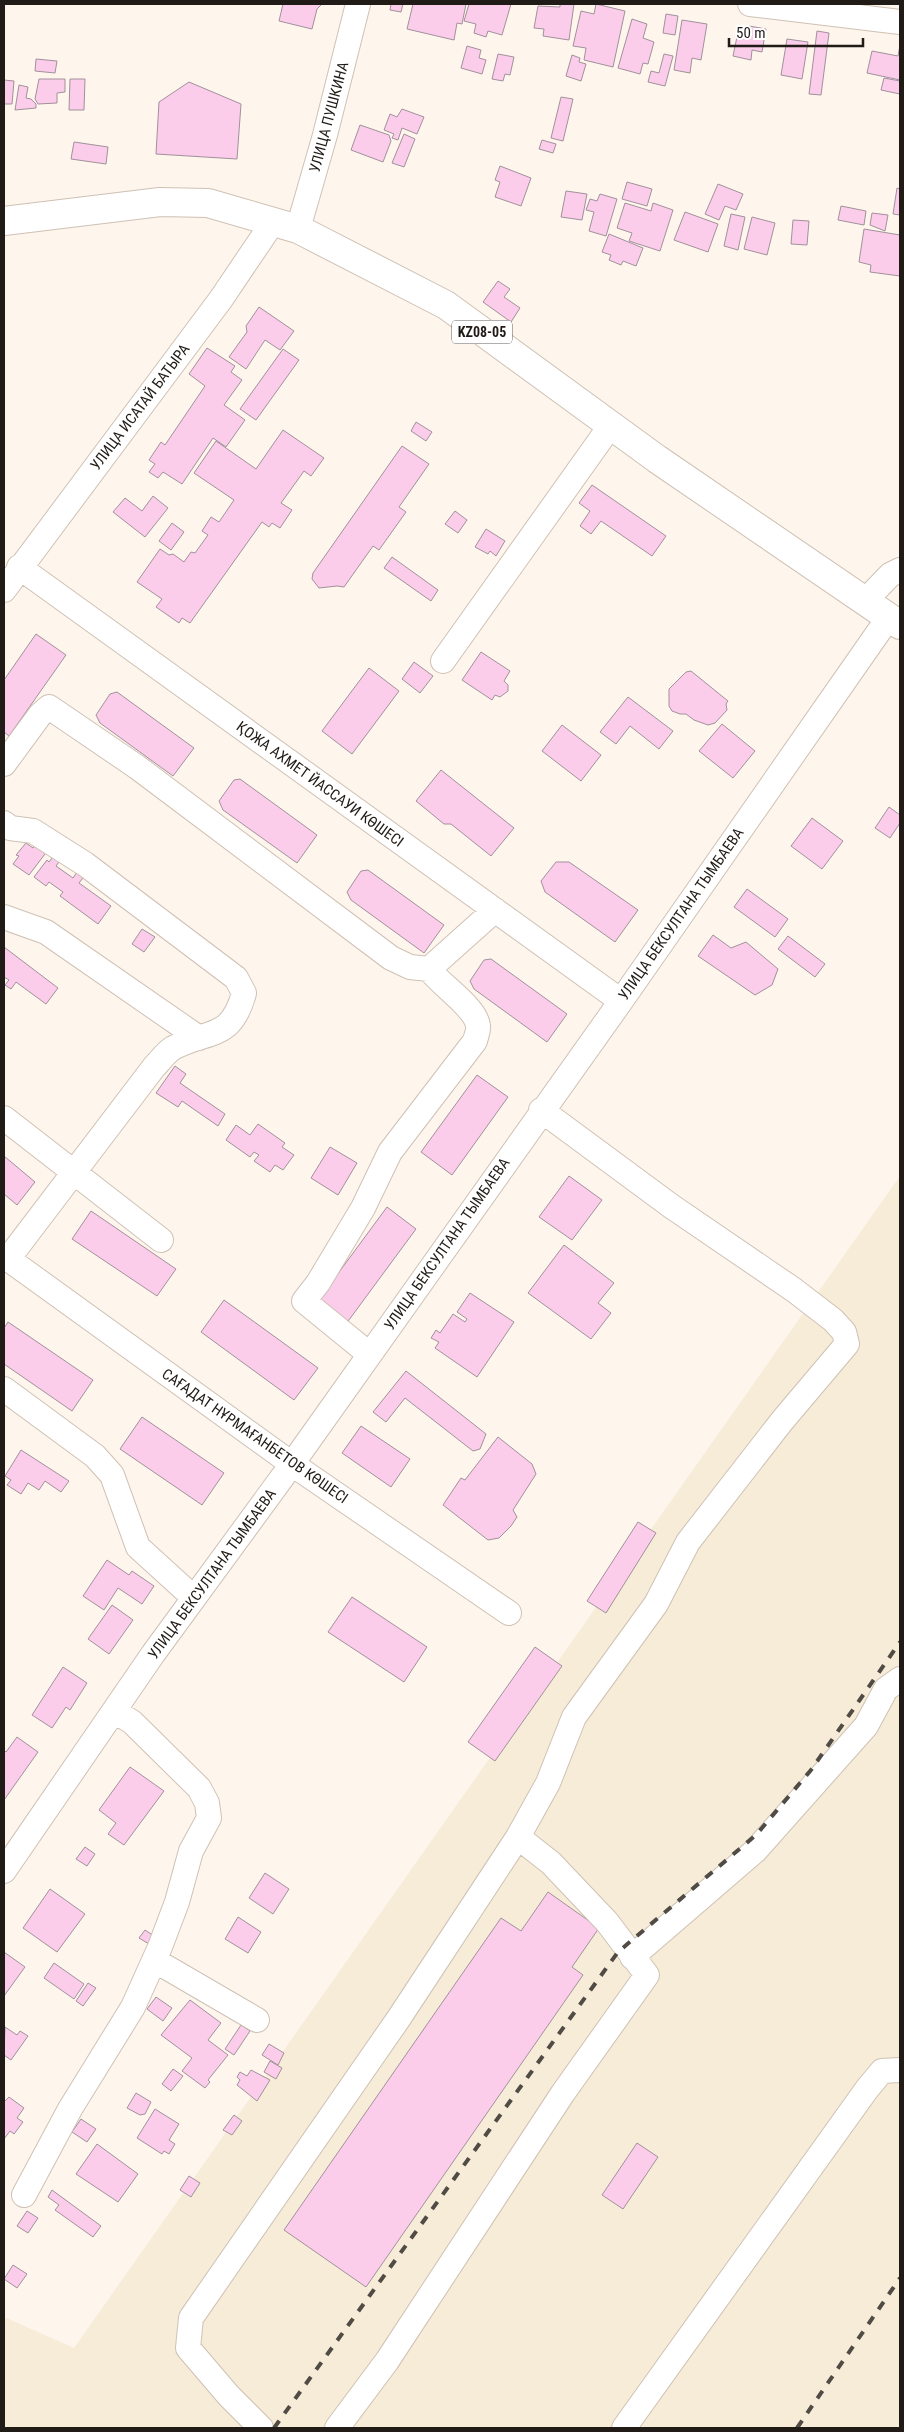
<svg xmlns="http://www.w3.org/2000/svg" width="904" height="2432" viewBox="0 0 904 2432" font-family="'Roboto Condensed',sans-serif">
<rect width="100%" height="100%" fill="#fef5ed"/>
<path fill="#f6ecd7" d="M900,1176V2428H4V2317L74,2348Z"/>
<path fill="#fbcdea" stroke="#a1919b" d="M283,4H322L317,9L312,29L279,21Z
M391,4H403L401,12L390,10Z
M413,4H466L462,24L457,23L454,40L407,29Z
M469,4H511L502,35L488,31L486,37L474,33L476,24L464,21Z
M560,4H574L569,40L543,36L544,29L534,28L538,6L560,7Z
M596,4L625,11L613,67L584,60L586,48L573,46L581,11L594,14Z
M666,14L678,16L675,35L663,33Z
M632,19L647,24L643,38L654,42L648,64L643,63L640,74L618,68Z
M682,20L707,24L701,60L692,58L690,73L674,70Z
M749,26L766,29L762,52L752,50L751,60L733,56L738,32L748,34Z
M817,31L829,33L821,95L809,94Z
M787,39L808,42L802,79L781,75Z
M900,45V80L867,73L872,51L898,56Z
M467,46L481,50L479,58L486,60L482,74L461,68Z
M498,54L514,57L510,75L505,74L503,81L492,79Z
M664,54L673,56L665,86L648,82L651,71L659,73Z
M572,55L580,58L579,62L586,64L581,81L566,76Z
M36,59L57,61L55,73L35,71Z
M884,78L900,81V94L881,90Z
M39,79H65V92L57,93V103L38,104L35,99Z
M70,79H85L84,110H69Z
M4,80L14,81L12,104H4Z
M189,82L241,104L237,159L156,154L159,102Z
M19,85L28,87L26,98L31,99L36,104V108L15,110Z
M561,97L573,99L563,141L551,138Z
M402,109L424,117L417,134L402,128L398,140L392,138L394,134L384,130L390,114L397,117Z
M360,125L389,135L391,141L383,162L351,150Z
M404,134L415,139L404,167L392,163Z
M542,140L556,144L553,153L539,149Z
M74,142L108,147L106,164L71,159Z
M500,166L531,178L521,206L495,197L500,182L495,180Z
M627,182L652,189L647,206L622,199Z
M718,184L743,194L736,210L725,206L719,220L705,214Z
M897,188L900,189V215L893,214Z
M566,191L587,194L582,220L561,217Z
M600,194L617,199L606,236L589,231L594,212L586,210L590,199L597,201Z
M625,203L651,211L653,203L673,210L660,251L629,241L632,233L617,228Z
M841,206L866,211L864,225L838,220Z
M685,212L718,224L708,252L674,240Z
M872,213L888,215L885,231L870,225Z
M731,214L745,217L738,250L724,246Z
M752,217L775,223L767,255L744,249Z
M793,220L809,221L807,245L791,244Z
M864,229L900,235V276L870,272L871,265L859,262Z
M609,234L643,248L636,266L623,261L621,265L609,260L611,255L602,252Z
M498,281L510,289L504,297L520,308L511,322L483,302Z
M259,307L294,331L280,350L265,340L246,369L229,357L247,332L246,326Z
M207,348L235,366L231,372L242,380L224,405L245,420L226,447L213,438L182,484L163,472L158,478L149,472L155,464L149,460L161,442L165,445L205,386L189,374Z
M283,349L299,360L256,420L240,409Z
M416,422L432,432L426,441L411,431Z
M283,430L324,458L311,476L304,471L281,503L292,510L280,528L272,523L269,527L262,522L190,623L182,618L179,623L156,607L162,599L137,582L160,549L169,555L173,554L184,562L191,552L195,553L208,535L202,531L211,517L219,522L234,500L194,473L216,441L256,469Z
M402,446L429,464L399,507L406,512L379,550L373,546L344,587L337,586L319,588L312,579L313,573Z
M592,485L666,536L652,556L601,521L591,534L580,526L590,511L579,503Z
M153,496L168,508L145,537L113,512L125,498L142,511Z
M455,511L467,520L458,533L445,524Z
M172,523L184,532L171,550L159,541Z
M486,529L505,541L496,556L490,551L488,554L475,547Z
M392,557L438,590L431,601L384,568Z
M36,634L66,655L9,736L4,732V680Z
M481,652L510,671L504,681L508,685V691L500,697L495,695L492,700L462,680Z
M414,662L433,676L420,693L402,679Z
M369,668L399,691L352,754L322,731Z
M691,671L728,701L726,704L727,710L715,723L708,725L694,720L686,714H680L672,711L669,706V689L686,672Z
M117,692L194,748L173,776L100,723L96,715L110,694Z
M628,697L673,731L659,749L630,726L616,744L600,732Z
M722,724L755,751L733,778L699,751Z
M562,725L601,755L581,781L542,751Z
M441,770L514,828L491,856L451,824H444L416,801Z
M240,779L317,835L297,863L223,810L219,801L234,780Z
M889,807L900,815V823L890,838L875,828Z
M812,818L843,841L822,869L791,846Z
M37,842L48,850L29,875L13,864L19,856L16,855L26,843L33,848Z
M55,854L61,859L56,866L73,878L79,869L86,874L79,883L111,906L98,924L60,896L63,892L49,882L46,886L34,877L47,860L49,862Z
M556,862H569L638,910L615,942L545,892L541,881Z
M368,870L444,925L424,953L351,900L347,892L361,871Z
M747,889L788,919L775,937L734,907Z
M142,929L155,937L144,952L132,944Z
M713,935L731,948L746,942L778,969L772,985L755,995L698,956Z
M788,936L825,964L815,977L778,949Z
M4,947L58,988L46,1004L16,982L11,989L5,985L9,980L4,977Z
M491,959L567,1014L547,1042L474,989L470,981L484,960Z
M175,1066L186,1074L180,1083L225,1114L218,1126L182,1101L178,1107L156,1093Z
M477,1075L508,1097L452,1175L421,1152Z
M258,1124L285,1143L282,1147L294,1155L283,1170L275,1165L270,1172L254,1161L259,1155L254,1152L250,1157L226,1140L236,1125L250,1135Z
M330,1147L357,1163L338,1195L311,1178Z
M4,1156L35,1182L17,1205L4,1194Z
M569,1176L602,1200L572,1240L539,1217Z
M387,1207L416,1229L346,1324L317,1302Z
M91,1211L176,1269L157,1296L72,1239Z
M564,1245L614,1283L598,1303L611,1313L591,1339L528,1293Z
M470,1293L514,1322L477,1377L435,1348L439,1342L431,1338L436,1330L440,1333L453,1314L465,1322L467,1319L457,1312Z
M224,1300L318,1368L294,1400L201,1332Z
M8,1322L93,1380L72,1411L4,1364V1328Z
M406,1371L486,1434L480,1449L473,1451L405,1398L386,1422L373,1412Z
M142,1417L224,1473L202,1505L120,1449Z
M361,1426L410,1459L391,1487L342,1453Z
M498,1437L532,1464L536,1474L513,1510L517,1517L511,1526L499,1538L488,1540L443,1505L461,1478L465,1480Z
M21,1450L69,1481L61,1492L45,1481L39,1490L28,1483L21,1494L7,1485L11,1480L5,1476Z
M638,1522L656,1533L606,1613L587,1601Z
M107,1560L129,1575L132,1571L154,1586L142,1604L118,1588L104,1610L83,1596Z
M352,1597L427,1647L404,1682L328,1632Z
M112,1605L133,1620L109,1654L88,1639Z
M535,1647L562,1666L495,1761L468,1742Z
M63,1667L87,1683L70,1710L66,1707L52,1728L32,1715Z
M17,1737L38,1752L4,1800V1750L6,1752Z
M130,1767L164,1791L124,1845L108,1834L116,1823L99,1810Z
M85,1847L95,1854L87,1866L76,1859Z
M265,1873L289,1889L273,1914L249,1898Z
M50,1889L85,1914L57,1952L23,1928Z
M548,1892L599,1928L572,1967L583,1975L366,2287L284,2230L501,1918L521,1931Z
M238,1917L261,1932L248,1953L225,1939Z
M145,1930L154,1936L149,1944L139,1938Z
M4,1952L25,1967L4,1996Z
M54,1963L84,1984L74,1999L44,1978Z
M88,1983L96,1988L83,2006L76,2001Z
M156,1997L172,2008L163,2021L147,2009Z
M190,2000L221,2023L208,2040L228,2055L208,2080L210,2082L205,2088L182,2071L192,2058L161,2035Z
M241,2025L250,2031L234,2055L225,2049Z
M5,2027L17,2035L20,2031L28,2036L11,2060L4,2055Z
M269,2044L284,2053L278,2065L262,2055Z
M270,2061L282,2068L276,2079L264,2072Z
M173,2069L183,2076L171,2091L162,2084Z
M251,2070L270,2080L257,2101L237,2085L240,2080L237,2077L240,2072L247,2076Z
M136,2093L151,2102L145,2114L140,2115L127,2108Z
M9,2097L24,2108L17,2118L23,2122L14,2134L10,2131L4,2139V2100L5,2101Z
M155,2109L179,2124L169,2140L175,2144L169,2154L164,2151L162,2154L137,2138Z
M234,2115L242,2121L232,2135L223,2130Z
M81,2119L96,2129L87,2142L72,2132Z
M637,2143L658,2157L623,2209L602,2195Z
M97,2144L138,2174L118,2202L76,2174Z
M189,2176L200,2183L191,2197L180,2190Z
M52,2190L101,2226L93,2237L55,2210L59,2205L48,2197Z
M27,2211L38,2218L28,2233L17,2226Z
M13,2265L27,2274L17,2288L4,2279Z"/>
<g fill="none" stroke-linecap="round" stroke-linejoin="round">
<g stroke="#cfc1b4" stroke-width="26">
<path id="minor" d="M750,4L900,22
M298,229L325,135L358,4
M19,567L621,1001
M4,590L221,299L273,222
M865,601L890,575L900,570
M443,661L611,425
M4,764L40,715L49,707L137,767L391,958L410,967L429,969
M4,823L10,828L33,831L85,864L236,978L244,993C231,1041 209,1029 173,1048C166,1052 160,1061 154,1067L8,1259
M4,917L46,932L199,1038
M4,1118L161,1240
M4,1256L292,1464L509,1613
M369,1354L304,1301L318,1283L363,1208L390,1152L475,1041C476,1036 479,1030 478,1026C476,1007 440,985 429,969L495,910
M4,1389L95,1456L112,1475L138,1547L194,1598
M4,1871L153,1654L292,1464L621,1001L889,617
M632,1957L755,1851L866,1726L886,1689L900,1679
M154,1960L257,2020
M24,2195L70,2109L133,2007L160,1947L177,1902L191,1851L209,1818L207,1803L199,1788L132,1722L114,1711
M261,2428L229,2396L188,2348L191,2318L399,2018L518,1837L548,1783L574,1717L656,1604L688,1542L782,1421L847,1344L844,1332L833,1320L794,1290L671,1206L541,1110
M337,2428L387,2361L563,2093L647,1975L607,1922L551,1863L518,1837
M624,2428L867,2089L882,2071L900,2070"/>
</g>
<g stroke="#cfc1b4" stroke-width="30">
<path id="major" d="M4,221L160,202L208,203L298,229L446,305L657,459L900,625"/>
</g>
<use href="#minor" stroke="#fff" stroke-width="24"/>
<use href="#major" stroke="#fff" stroke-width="28"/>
<path stroke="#514b46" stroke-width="4" stroke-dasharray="9 9" stroke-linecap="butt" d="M274,2428L618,1952L756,1835L811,1770L900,1642
M797,2428L900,2278"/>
</g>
<g text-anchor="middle" stroke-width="4" stroke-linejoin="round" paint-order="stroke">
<rect fill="#fff" stroke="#635f5d" stroke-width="1" x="452" y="320.5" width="60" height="23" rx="4"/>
<g font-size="14" font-weight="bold" fill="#201b17">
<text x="482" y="337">KZ08-05</text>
</g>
<g font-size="15" fill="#201b17" stroke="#fff">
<text transform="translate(329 117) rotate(-75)" y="5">УЛИЦА ПУШКИНА</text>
<text transform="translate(140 407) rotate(-53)" y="5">УЛИЦА ИСАТАЙ БАТЫРА</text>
<text transform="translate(320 784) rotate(36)" y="5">ҚОЖА АХМЕТ ЙАССАУИ КӨШЕСІ</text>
<text transform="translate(681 914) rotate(-55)" y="5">УЛИЦА БЕКСУЛТАНА ТЫМБАЕВА</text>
<text transform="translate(447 1244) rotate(-55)" y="5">УЛИЦА БЕКСУЛТАНА ТЫМБАЕВА</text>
<text transform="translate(255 1436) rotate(35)" y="5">САҒАДАТ НҰРМАҒАНБЕТОВ КӨШЕСІ</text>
<text transform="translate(212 1574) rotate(-54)" y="5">УЛИЦА БЕКСУЛТАНА ТЫМБАЕВА</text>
</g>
</g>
<rect width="904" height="2432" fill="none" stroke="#201b17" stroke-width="10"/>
<path d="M729 38v8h134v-8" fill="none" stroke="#201b17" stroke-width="2.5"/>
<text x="736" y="38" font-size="15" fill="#201b17" stroke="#ffffff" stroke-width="4" paint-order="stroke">50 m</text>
</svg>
